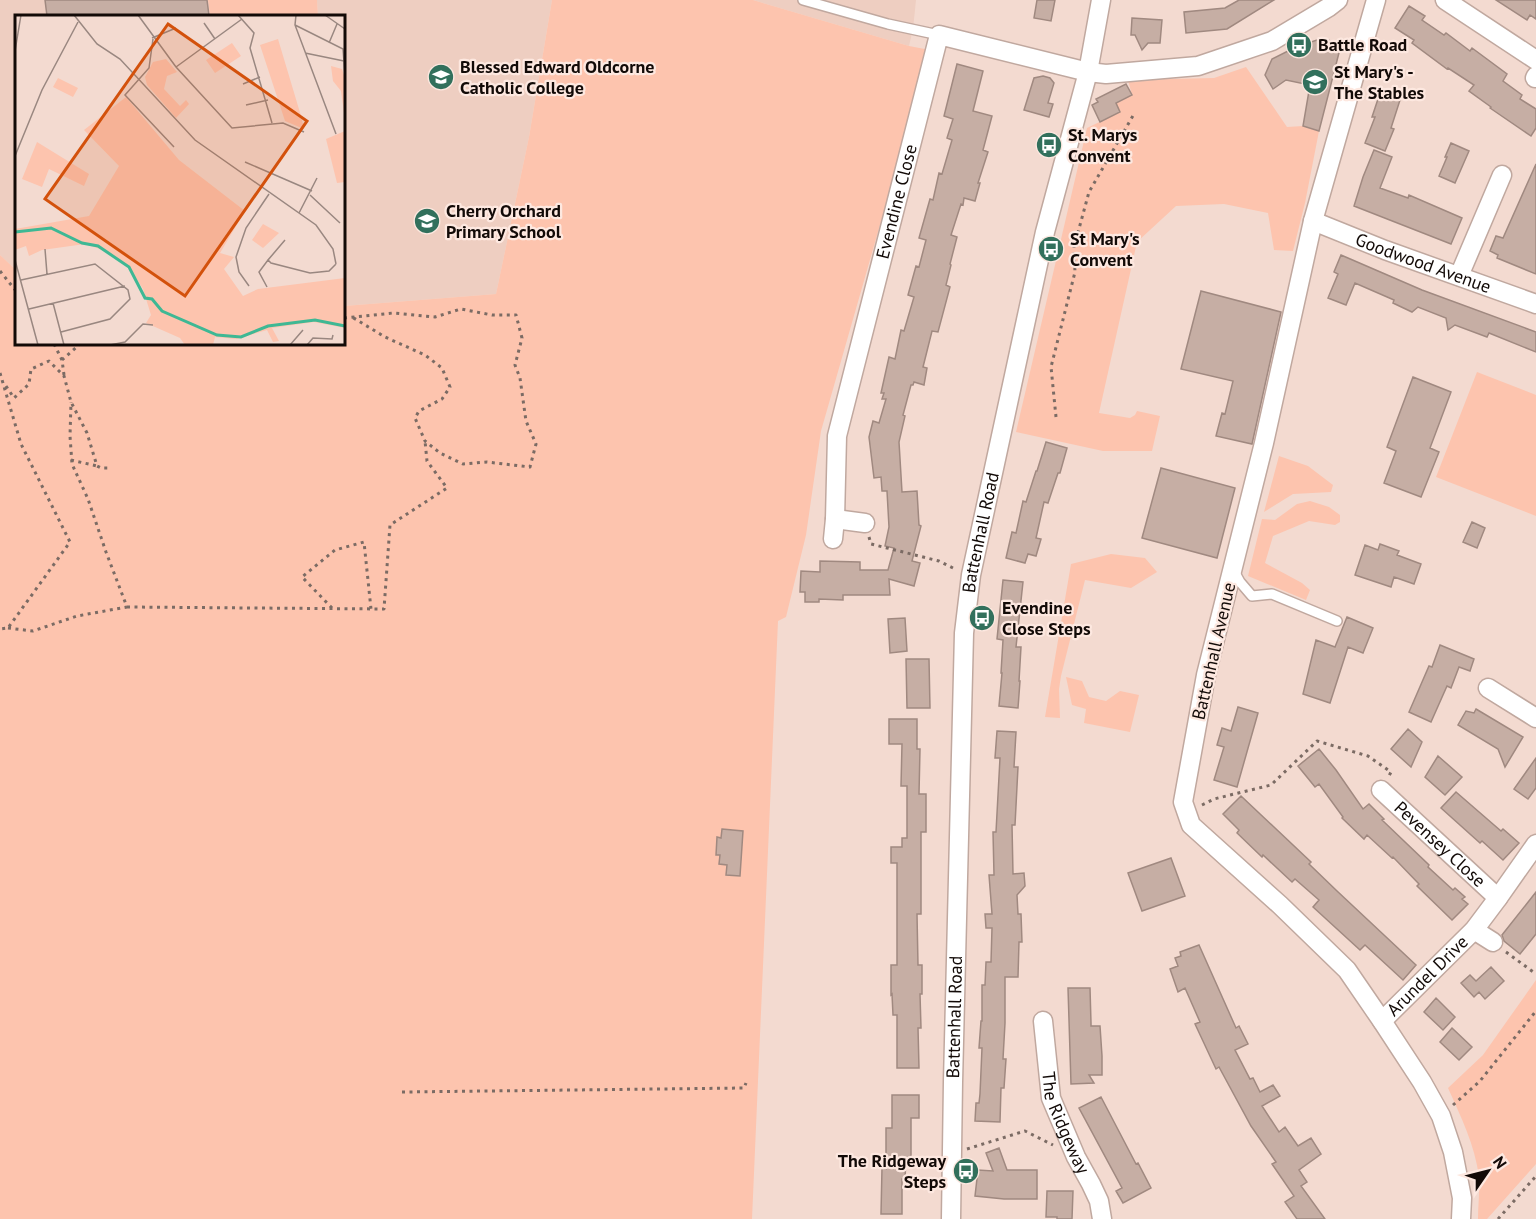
<svg xmlns="http://www.w3.org/2000/svg" width="1536" height="1219" viewBox="0 0 1536 1219" font-family="'PT Sans',sans-serif">
<rect width="100%" height="100%" fill="#f3dad0"/>
<path fill="#eecec1" d="M0,0H208L210,16H16V270L0,255Z
M317,0H552L529,137L496,294L344,306V16H318Z
M753,0H916L913,29L909,46Z"/>
<path fill="#fdc4ae" d="M208,0H317L318,16H210Z
M552,0H753L909,46L930,50L821,431L806,535L786,617L778,621L752,1219H0V255L16,270V344H344V306L496,294L529,137Z
M1246,67L1287,127L1303,126L1319,131L1305,203L1293,251L1274,250L1268,213L1224,204L1176,206L1137,242L1099,413L1130,418L1135,415L1137,411L1160,416L1152,451H1103L1016,432L1087,128L1120,112L1116,103L1132,95L1128,80L1214,78Z
M1477,372L1536,395V516L1436,477Z
M1279,456L1308,466L1333,485L1331,492L1293,494L1264,512Z
M1310,501L1329,507L1340,515V522L1335,525L1309,521L1273,536L1265,563L1302,583L1310,590L1306,600L1248,576L1262,519L1275,520L1297,504Z
M1111,554L1145,558L1157,572L1131,588L1085,580L1061,676L1059,689L1060,718L1045,717L1071,564Z
M1066,677L1082,681L1089,697L1106,701L1120,691L1139,695L1130,732L1084,723L1086,709L1072,705Z
M1536,980V1164L1487,1219H1478C1478,1205 1480,1190 1479,1177C1475,1145 1461,1117 1448,1088L1483,1055Z"/>
<path fill="#c6aea4" stroke="#a08980" stroke-width="1.5" d="M45,0H207L209,16H47Z
M1037,0H1055L1051,21L1034,18Z
M1239,0H1274L1227,29L1186,33L1184,12L1225,8Z
M1496,0H1536V19L1530,15L1527,20Z
M1409,6L1425,16L1422,20L1444,35L1446,33L1470,51L1472,48L1507,74L1503,81L1522,95L1520,99L1536,109V128L1531,136L1490,108L1491,107L1469,91L1474,85L1448,68L1447,69L1412,43L1414,40L1395,28Z
M1132,18L1162,20L1160,43H1148L1142,50L1135,35H1131Z
M1323,38L1341,45L1319,131L1303,126L1310,85L1286,80L1273,89L1265,75L1272,59L1296,47Z
M957,64L983,71L973,111L992,116L983,150L988,152L978,183H980L975,201L964,198L963,205L961,204L951,235L957,237L950,264L951,265L946,285L950,287L938,332L932,331L923,367L927,368L924,385L914,382L913,385H911L903,415L905,416L899,442L902,492L917,491L919,525L921,526L912,561L920,563L914,586L889,579L890,595H843V600L819,599V602H805V592H800L801,571L820,572V561L860,562V570H888L894,548L885,546L889,527L887,491H882L881,477L874,478L869,437L873,421L879,423L886,399H882L884,393H881L889,357L895,359L901,330L904,331L914,297L908,295L916,266L919,267L926,240L919,238L930,199L933,200L939,173L942,174L952,140L947,138L953,119L944,116Z
M1043,76L1050,78L1054,83L1048,103L1053,104L1049,117L1024,110L1034,78Z
M1126,84L1132,95L1116,103L1120,112L1100,122L1092,105L1098,102L1096,99Z
M1381,90L1401,97L1391,128L1394,129L1385,151L1365,143L1375,117H1372Z
M1451,143L1469,151L1455,183L1439,176L1447,157H1445Z
M1374,150L1392,157L1380,188L1408,198L1409,195L1462,218L1451,244L1354,206L1363,177Z
M1536,164V274L1497,258L1498,255L1490,251L1496,236L1503,238Z
M1341,255L1422,290L1536,332V352L1489,333L1487,337L1455,325L1448,330L1446,318L1418,307L1412,312L1393,303L1394,300L1355,283L1346,305L1328,298L1338,274L1334,272Z
M1201,291L1281,312L1252,444L1216,436L1222,413L1225,414L1233,381L1181,369Z
M1413,377L1451,392L1430,448L1439,452L1421,497L1384,483L1396,451L1387,447Z
M1046,442L1067,448L1060,473H1058L1048,503L1044,502L1036,538L1041,539L1036,556L1028,554L1025,563L1006,558L1012,532L1016,533L1023,501L1026,502L1036,471H1037Z
M1161,468L1235,488L1217,558L1142,538Z
M1472,522L1485,528L1477,548L1463,542Z
M1380,544L1399,551L1397,555L1421,564L1414,584L1394,577L1391,587L1355,575L1365,545L1378,550Z
M1003,580L1023,582L1016,647H1021L1019,681H1020L1018,708L999,706L1002,673H1001L1003,640L997,639Z
M1347,617L1373,628L1363,653L1348,647L1330,703L1303,694L1316,640L1335,647Z
M905,618L907,651L890,653L888,619Z
M1440,645L1474,659L1470,671L1459,667L1451,688L1447,686L1431,722L1409,712L1429,666L1432,667Z
M906,659H929L930,708H907Z
M1238,707L1258,713L1237,787L1214,780L1224,747L1217,745L1222,728L1231,731Z
M1476,709L1523,737L1505,767L1498,749L1458,725L1466,711L1474,713Z
M889,719H917V749H920L919,794H926V832H921V914H917L918,965H922V994H920L921,1028H918L919,1068H897V1015H893L892,994L891,995V965H897V863H891V847H902V838H907V786H901L902,744H889Z
M1408,729L1422,742L1411,767L1391,749Z
M997,731L1016,732L1014,767H1018L1015,825H1012L1013,874L1024,873L1025,886L1017,895L1018,914H1021L1022,942H1019L1018,977H1005V1023L1003,1059H1006L1004,1088H1001L1000,1122L975,1121L976,1103H979L980,1094L982,1048H979L981,1021H982V985H985L986,962H991L992,928H986L985,914H992L989,875H994L993,832H996L1000,758H995Z
M1319,749L1336,770L1363,809L1369,804L1384,819L1382,820L1429,865L1428,867L1453,890L1455,888L1465,897L1462,899L1468,904L1452,920L1417,886L1419,884L1393,857L1392,858L1367,835L1364,839L1342,818L1343,817L1319,784L1315,787L1298,766Z
M1438,756L1462,777L1445,795L1425,777Z
M1536,758V788L1528,799L1514,789Z
M1456,792L1501,831L1503,829L1519,843L1503,860L1482,841L1480,843L1441,808Z
M1241,796L1311,862L1309,864L1337,891L1416,965L1403,980L1365,945L1360,950L1313,907L1319,900L1295,879L1292,882L1263,855L1262,857L1237,833L1239,830L1223,814Z
M722,829L743,831L740,876L726,875L727,865L719,864L720,855H716L717,837L721,838Z
M1171,858L1185,896L1142,911L1128,873Z
M1536,892V934L1520,954L1504,941L1502,935Z
M1199,945L1236,1028L1239,1026L1248,1044L1235,1050L1250,1079L1253,1078L1260,1092L1273,1085L1280,1096L1262,1106L1279,1132L1285,1127L1298,1146L1311,1138L1321,1154L1299,1170L1307,1182L1301,1186L1325,1219H1297L1285,1202L1294,1196L1272,1164L1276,1162L1251,1126L1219,1067L1216,1069L1195,1024L1200,1022L1185,988L1178,992L1170,969L1178,966L1175,958L1181,956L1180,952Z
M1491,967L1504,981L1485,999L1479,992L1474,997L1461,983L1470,975L1476,981Z
M1068,988H1090L1091,1023V1026H1100L1102,1056V1075H1089L1094,1083L1071,1084Z
M1436,998L1455,1017L1443,1030L1424,1012Z
M1452,1028L1472,1047L1459,1060L1440,1042Z
M892,1095H919V1118H911V1159H906L905,1179H902V1214H881L882,1168L886,1169V1128H892Z
M1101,1097L1136,1164L1138,1163L1151,1188L1123,1203L1116,1191L1122,1188L1079,1108Z
M999,1148L1007,1170H1037V1199H1004L975,1196L978,1170L993,1171L986,1153Z
M1047,1191H1073L1072,1219H1057V1217H1046Z"/>
<g fill="none" stroke-linecap="round" stroke-linejoin="round">
<g stroke="#c0a89f" stroke-width="12">
<path id="lane" d="M803,0L888,24L939,35
M1234,571L1240,582L1252,596L1272,594L1337,621"/>
</g>
<g stroke="#c0a89f" stroke-width="21">
<g id="street">
<path d="M1376,0L1313,221L1264,443L1206,675L1183,802L1191,825L1280,905L1347,970L1382,1021L1422,1082L1441,1116L1453,1152L1462,1198L1461,1219"/>
<path d="M1445,0L1536,60"/>
<path d="M1535,78L1536,76"/>
<path id="s1" d="M1313,221L1385,250L1536,304"/>
<path d="M1459,276L1502,175"/>
<path d="M835,519L865,523"/>
<path id="s2" d="M833,539L835,519L837,436L939,35L1088,72L1106,74L1198,66L1272,41L1329,7L1338,0"/>
<path d="M1488,688L1536,718"/>
<path id="s3" d="M1381,790L1498,898"/>
<path d="M1474,930L1493,942"/>
<path id="s4" d="M1043,1021L1051,1098L1076,1157L1091,1184L1099,1201L1102,1219"/>
<path id="s5" d="M1382,1021L1474,930L1498,898L1536,844"/>
<path id="s6" d="M951,1219L953,1082L964,633L971,575L1045,232L1088,72L1101,0"/>
</g>
</g>
<path stroke="#7b6b64" stroke-width="3" stroke-dasharray="3 4.5" stroke-linecap="butt" d="M0,271L16,291
M344,318L393,313L435,317L461,309L492,315H516L522,338L515,365L520,378L526,421L536,444L530,467L487,462L463,464L440,453L425,441L415,418L419,411L442,399L450,387L442,368L425,355L385,337L352,317
M54,344L62,360
M0,373L21,444L70,542L8,628L0,629
M64,375L62,360L80,344
M6,386L14,398L29,384L31,369L49,361L64,376L71,402L87,433L97,466L101,468H109
M1056,417L1051,367L1075,272L1074,247L1089,192L1134,114
M71,460L97,466
M869,537L871,544L939,561L955,569
M127,607L384,609L390,525L447,488L427,461L425,441
M332,608L302,577L335,550L364,542L371,609
M8,628L33,631L77,616L127,607L106,552L88,499L72,464L70,436L71,402
M1202,805L1214,799L1271,785L1317,741L1368,756L1391,772L1388,778
M1506,952L1536,974
M402,1092L744,1088L746,1083
M1453,1105L1480,1081L1536,1011
M967,1149L1025,1131L1053,1145
M1498,1219L1536,1176"/>
<use href="#lane" stroke="#fff" stroke-width="9"/>
<use href="#street" stroke="#fff" stroke-width="18"/>
</g>
<defs>
<g id="bus-disc" transform="scale(1.35)"><circle r="9.5" fill="#32705c" stroke="#fde8e0"/><path d="M-5-6H5V4H4V6H2V4H-2V6H-4V4H-5ZM-3.5-4V0h7V-4ZM-3.5 1.2v1.5H-2V1.2ZM2 1.2v1.5H3.5V1.2Z" fill="#fff"/></g>
<g id="school-disc" transform="scale(1.35)"><circle r="9.5" fill="#32705c" stroke="#fde8e0"/><path d="M0-5L7-2L0 1L-7-2ZM-4 1L0 2.5L4 1V4Q0 6-4 4Z" fill="#fff"/></g>
</defs>
<g fill-rule="evenodd">
<use href="#bus-disc" x="1299" y="45"/>
<use href="#school-disc" x="441" y="77"/>
<use href="#school-disc" x="1315" y="82"/>
<use href="#bus-disc" x="1049" y="145"/>
<use href="#school-disc" x="427" y="221"/>
<use href="#bus-disc" x="1051" y="249"/>
<use href="#bus-disc" x="982" y="618"/>
<use href="#bus-disc" x="966" y="1171"/>
</g>
<g text-anchor="middle" stroke-width="4.5" stroke-linejoin="round" paint-order="stroke">
<g font-size="18" font-weight="bold" fill="#120a07" stroke="#fde8e0" text-anchor="start">
<text x="1318" y="51">Battle Road</text>
<text x="460" y="73">Blessed Edward Oldcorne<tspan x="460" dy="21">Catholic College</tspan></text>
<text x="1334" y="78">St Mary's -<tspan x="1334" dy="21">The Stables</tspan></text>
<text x="1068" y="141">St. Marys<tspan x="1068" dy="21">Convent</tspan></text>
<text x="446" y="217">Cherry Orchard<tspan x="446" dy="21">Primary School</tspan></text>
<text x="1070" y="245">St Mary's<tspan x="1070" dy="21">Convent</tspan></text>
<text x="1002" y="614">Evendine<tspan x="1002" dy="21">Close Steps</tspan></text>
<text x="946" y="1167" text-anchor="end">The Ridgeway<tspan x="946" dy="21">Steps</tspan></text>
</g>
<g font-size="18" fill="#120a07" stroke="#fde8e0">
<text dy="6" stroke="none"><textPath href="#s2" startOffset="345">Evendine Close</textPath></text>
<text dy="6" stroke="none"><textPath href="#s1" startOffset="118">Goodwood Avenue</textPath></text>
<text dy="6" stroke="none"><textPath href="#s6" startOffset="688">Battenhall Road</textPath></text>
<text transform="translate(1214 651) rotate(-77)" y="6">Battenhall Avenue</text>
<text dy="6" stroke="none"><textPath href="#s3" startOffset="80">Pevensey Close</textPath></text>
<text dy="6" stroke="none"><textPath href="#s5" startOffset="64">Arundel Drive</textPath></text>
<text dy="6" stroke="none"><textPath href="#s6" startOffset="202">Battenhall Road</textPath></text>
<text dy="6" stroke="none"><textPath href="#s4" startOffset="105">The Ridgeway</textPath></text>
</g>
</g>
<g transform="translate(15 15)">
<rect width="330" height="330" fill="#f3dad0"/>
<path d="M263,24L286,101L289,114L270,106L245,30ZM217,28L226,41L200,58L191,45ZM151,44L162,57L152,61L149,74L165,91L171,85L174,89L161,103L132,70L130,62L138,47ZM316,51L327,54L330,63V105L326,76L318,66ZM43,63L63,73L58,82L38,72ZM111,82L164,145L230,196L205,238L219,242L209,254L228,281L243,274L330,263V313L299,307L257,313L264,326L258,327L252,315L221,324L200,322L198,330H170L165,323L131,308L136,300L128,274L114,252L88,235L70,229L27,235L14,241L11,231L0,235V214L74,201L104,151L69,115ZM330,116V167L322,168L311,124ZM22,127L74,159L69,171L34,154L27,172L7,164ZM248,209L264,218L248,233L237,225Z" fill="#fdc4ae"/>
<path fill="none" stroke="#3eb894" stroke-width="3" d="M0,217L36,213L67,228L83,231L114,252L130,283L137,284L147,296L202,320L226,322L253,311L300,305L330,311"/>
<path fill="none" stroke="#998780" stroke-width="1.5" d="M59,0L82,29L105,44L180,125L301,210L318,234L321,249M123,0L161,52L217,113L268,108L289,117M223,0L239,18L235,33L257,108M281,0L280,10L321,119M310,0L330,14M189,8L200,24M280,10L328,34L330,60M137,23L161,13M138,24L134,53L110,80L159,132M314,28L322,9M0,36L6,0M290,38L329,46M161,52L227,4M228,69L245,62M231,90L253,85M0,141L27,75L63,7M230,147L297,176M295,180L325,208M284,198L302,163M270,225L253,245L256,248L295,258L314,256L321,249M30,234L32,259M0,245L23,330M6,265L80,249L113,275L115,284L95,304L46,317M234,271L224,257L221,242L231,213L254,179M252,272L244,257L253,245M38,288L49,330M14,294L110,271M95,330L110,327L128,309L138,310M275,330L288,315M292,330L298,323L317,324L318,320"/>
<path fill="#d3510c" fill-opacity="0.15" stroke="#d3510c" stroke-width="3" d="M153,9L292,106L170,281L30,184Z"/>
<rect width="330" height="330" fill="none" stroke="#120a07" stroke-width="3"/>
</g>
<g transform="translate(1488 1171) rotate(55)" stroke="#fde8e0" stroke-width="4.5" paint-order="stroke">
<path d="M0-4.5L10 22L0 15L-10 22Z" fill="#120a07"/>
<text y="-9" font-size="16" font-weight="bold" text-anchor="middle" fill="#120a07">N</text>
</g>
</svg>
